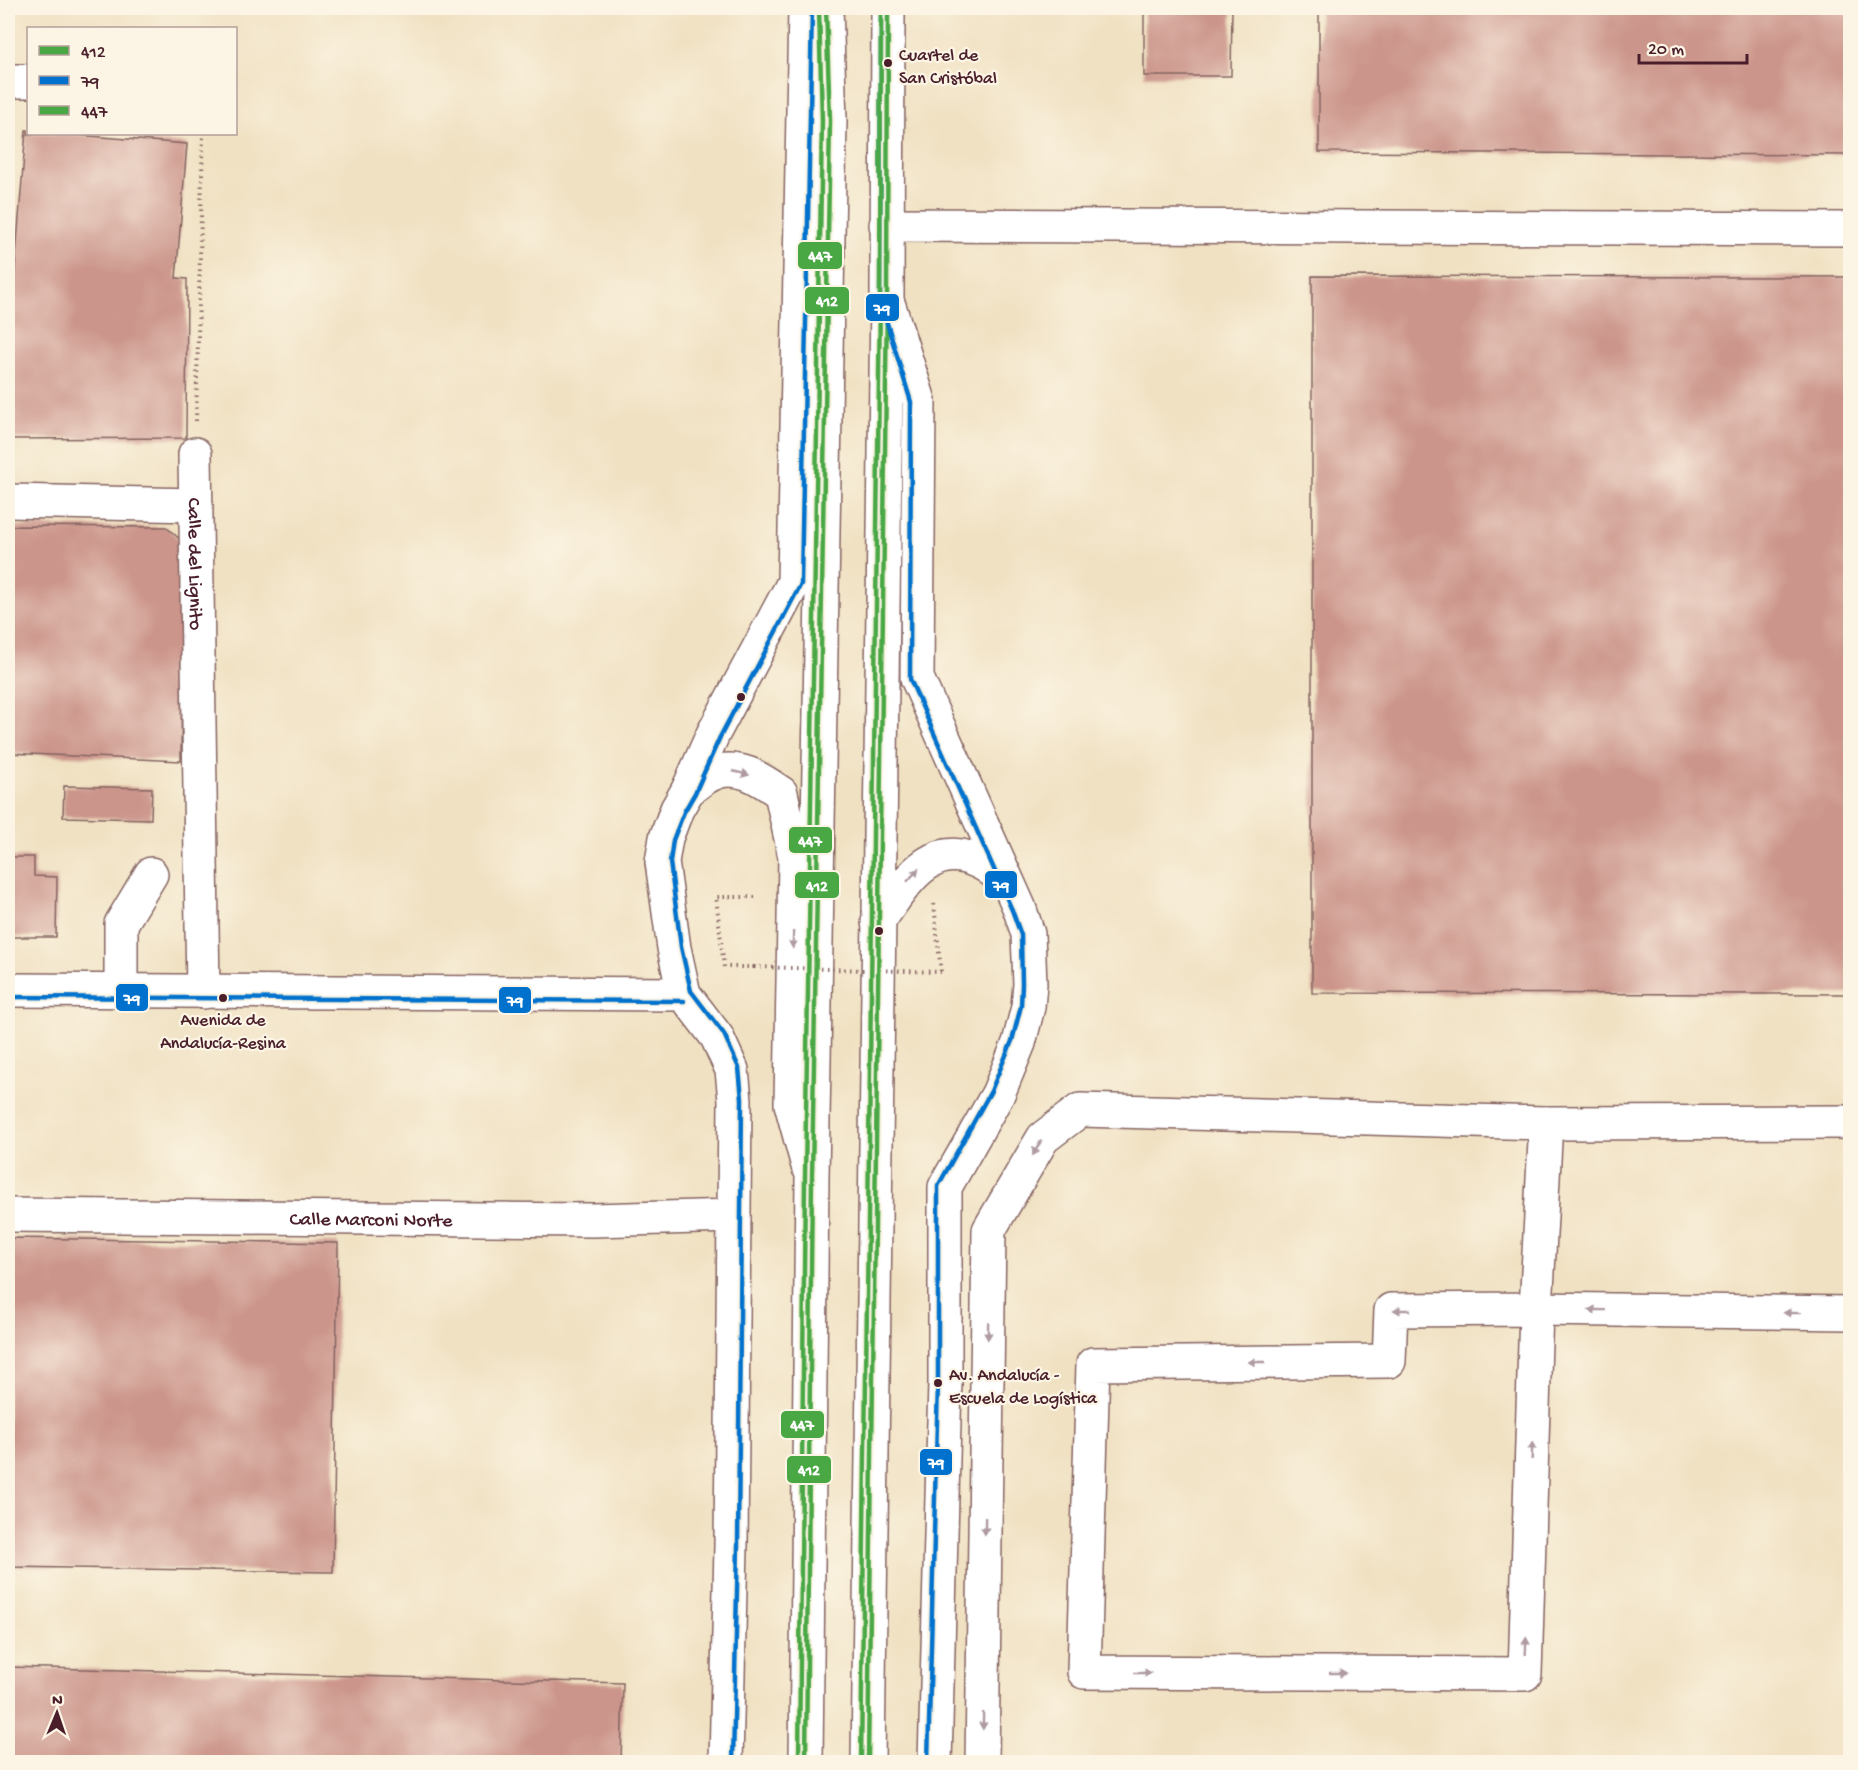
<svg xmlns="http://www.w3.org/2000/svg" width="1858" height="1770" viewBox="0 0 1858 1770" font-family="'Gochi Hand',sans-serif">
<rect width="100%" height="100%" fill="#fcf5e5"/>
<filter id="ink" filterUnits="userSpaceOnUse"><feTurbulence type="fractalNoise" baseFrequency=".0167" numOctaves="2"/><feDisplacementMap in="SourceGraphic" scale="12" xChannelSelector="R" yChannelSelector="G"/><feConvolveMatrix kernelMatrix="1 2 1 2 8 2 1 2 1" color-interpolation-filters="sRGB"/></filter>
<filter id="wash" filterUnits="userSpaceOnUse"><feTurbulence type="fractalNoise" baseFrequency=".008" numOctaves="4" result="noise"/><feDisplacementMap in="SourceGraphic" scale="24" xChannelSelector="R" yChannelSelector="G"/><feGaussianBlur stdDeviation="1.35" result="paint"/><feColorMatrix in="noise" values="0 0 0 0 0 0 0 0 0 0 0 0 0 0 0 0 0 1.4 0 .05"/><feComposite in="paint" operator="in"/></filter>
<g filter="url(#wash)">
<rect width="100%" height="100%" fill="#f0e1c2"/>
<g id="blocks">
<path fill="#cc958b" d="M1144,8H1232L1231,76H1144Z
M1319,8H1850V155L1319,152Z
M26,130H28V134H65L187,144L176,278L187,279L186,438L8,439V356Z
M1312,276L1850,277V994L1312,993Z
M8,526L166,527L183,542L181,761L8,753Z
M64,786L152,788L151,819L63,817Z
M8,857H34V876L57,877L56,937H8Z
M8,1238L338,1243L333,1572L8,1567Z
M8,1667L623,1683L621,1762H8Z"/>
</g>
</g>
<g filter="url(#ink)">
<use href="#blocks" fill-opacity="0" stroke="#846360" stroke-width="1.5"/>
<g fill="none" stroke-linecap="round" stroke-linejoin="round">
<g stroke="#846360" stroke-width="36">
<g id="minor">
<path d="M8,81H28"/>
<path d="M886,225L1850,229"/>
<path d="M889,306L919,401L917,678L1019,907L1028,934L1030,984L1028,1007L1019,1043L998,1094L945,1187V1383L935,1762"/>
<path id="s1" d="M195,454L203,992"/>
<path d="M8,501L196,505"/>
<path d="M688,790C695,785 703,778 712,774C737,762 761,779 781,793L795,857L791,1104L808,1166"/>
<path d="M878,922C905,884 932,833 986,866C994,871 1001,878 1008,883"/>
<path d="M8,990L684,994"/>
<path d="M121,991V924L151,874"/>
<path d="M1546,1123L1536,1309L1525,1674L1084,1672L1093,1364L1389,1361L1391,1310L1536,1309L1850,1313"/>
<path id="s2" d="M8,1215L593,1220L734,1216"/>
<path d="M726,1762L731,1546L735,1100L732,1070L717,1037L684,994L674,948L662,862L666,838L677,809L688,790L713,734L794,582L805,8"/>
<path d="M982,1762L989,1230L1043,1138L1080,1110L1546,1123L1850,1122"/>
</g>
</g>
<g stroke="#846360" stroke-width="36">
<path id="major" d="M806,1762L812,1178L830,120L826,8
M868,1762L887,299L888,8"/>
</g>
<path stroke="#846360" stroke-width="4" stroke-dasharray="1.5 4.5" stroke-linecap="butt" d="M196,421L203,134
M934,904L941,972
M754,967H724L716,897H759"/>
<use href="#minor" stroke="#fff" stroke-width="33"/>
<use href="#major" stroke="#fff" stroke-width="33"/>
<path stroke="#846360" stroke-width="4" stroke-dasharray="1.5 4.5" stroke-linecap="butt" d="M754,967L941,972"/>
<g stroke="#fcf5e5" stroke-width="9">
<path id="bus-1" d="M806,1762L812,1178L830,120L826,8
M868,1762L887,299L888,8"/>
</g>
<g stroke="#fcf5e5" stroke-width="9">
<path id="bus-2" d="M881,8L880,300L911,402L910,679L1012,910L1021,935L1022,984L1021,1006L1012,1041L991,1091L938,1186V1383L928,1762
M8,997L684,1001
M733,1762L738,1546L742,1099L739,1068L724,1034L691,991L681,947L670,862L673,840L684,812L695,793L720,737L801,584L812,8"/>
</g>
<g stroke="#fcf5e5" stroke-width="9">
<path id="bus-3" d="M799,1762L805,1178L822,120L819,8
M861,1762L880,299L881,8"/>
</g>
<use href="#bus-1" stroke="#4aa844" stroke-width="4.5"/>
<use href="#bus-2" stroke="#0072ce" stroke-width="4.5"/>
<use href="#bus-3" stroke="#4aa844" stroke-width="4.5"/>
</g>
<defs><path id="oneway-solid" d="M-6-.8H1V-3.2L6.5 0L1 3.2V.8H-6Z" transform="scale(1.5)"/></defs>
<g fill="#ae9aa0">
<use href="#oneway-solid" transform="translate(741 773) rotate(13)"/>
<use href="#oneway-solid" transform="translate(913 875) rotate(-48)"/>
<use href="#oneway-solid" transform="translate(793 940) rotate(91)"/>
<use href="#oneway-solid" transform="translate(1037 1148) rotate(120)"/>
<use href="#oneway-solid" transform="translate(1402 1310) rotate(180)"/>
<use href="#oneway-solid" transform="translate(1597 1310) rotate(-179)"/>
<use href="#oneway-solid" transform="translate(1792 1313) rotate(-179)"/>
<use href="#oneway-solid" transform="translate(988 1331) rotate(91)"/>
<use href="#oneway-solid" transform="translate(1257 1362) rotate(180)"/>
<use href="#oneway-solid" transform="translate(1532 1451) rotate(-88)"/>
<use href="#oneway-solid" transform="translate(985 1526) rotate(91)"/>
<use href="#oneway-solid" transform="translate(1526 1646) rotate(-88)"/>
<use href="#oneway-solid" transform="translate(1143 1673)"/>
<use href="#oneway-solid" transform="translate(1338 1673)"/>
<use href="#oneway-solid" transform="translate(983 1721) rotate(91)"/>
</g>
</g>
<g fill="#4a1f2b" stroke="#fcf5e5" stroke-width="2">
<circle cx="888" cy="63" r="5"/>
<circle cx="741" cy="697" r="5"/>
<circle cx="879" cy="931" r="5"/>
<circle cx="223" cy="998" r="5"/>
<circle cx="938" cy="1383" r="5"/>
</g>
<g text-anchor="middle" stroke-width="4.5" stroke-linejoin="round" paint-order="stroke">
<g font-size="18" fill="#4a1f2b" stroke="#fcf5e5" text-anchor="start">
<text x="899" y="60">Cuartel de<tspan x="899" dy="23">San Cristóbal</tspan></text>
<text x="223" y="1025" text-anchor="middle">Avenida de<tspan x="223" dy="23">Andalucía-Resina</tspan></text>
<text x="949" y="1380">Av. Andalucía -<tspan x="949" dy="23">Escuela de Logística</tspan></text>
</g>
<g font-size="20" fill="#4a1f2b" stroke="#fcf5e5">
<text dy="7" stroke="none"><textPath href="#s1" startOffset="110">Calle del Lignito</textPath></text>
<text dy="7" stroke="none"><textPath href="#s2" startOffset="363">Calle Marconi Norte</textPath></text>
</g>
</g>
<g stroke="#fcf5e5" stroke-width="2">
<rect x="797" y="241" width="46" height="29" rx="6" fill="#4aa844"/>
<rect x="804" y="286" width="46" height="29" rx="6" fill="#4aa844"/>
<rect x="865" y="293" width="35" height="29" rx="6" fill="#0072ce"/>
<rect x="788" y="826" width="45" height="28" rx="6" fill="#4aa844"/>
<rect x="984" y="870" width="34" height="29" rx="6" fill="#0072ce"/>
<rect x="794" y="871" width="46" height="28" rx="6" fill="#4aa844"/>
<rect x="115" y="983" width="34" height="29" rx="6" fill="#0072ce"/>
<rect x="498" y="986" width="34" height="28" rx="6" fill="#0072ce"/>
<rect x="780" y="1410" width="45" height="29" rx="6" fill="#4aa844"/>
<rect x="919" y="1448" width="34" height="28" rx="6" fill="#0072ce"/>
<rect x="786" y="1455" width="46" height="29" rx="6" fill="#4aa844"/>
</g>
<g font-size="16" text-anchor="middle" font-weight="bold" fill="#fff">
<text x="820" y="261">447</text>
<text x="827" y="306">412</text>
<text x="882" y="314">79</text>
<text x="810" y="846">447</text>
<text x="1001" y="891">79</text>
<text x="817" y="891">412</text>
<text x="132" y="1004">79</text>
<text x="515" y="1006">79</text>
<text x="802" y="1430">447</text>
<text x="936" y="1468">79</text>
<text x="809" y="1475">412</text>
</g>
<rect width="1858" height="1770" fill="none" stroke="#fcf5e5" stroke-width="30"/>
<rect x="27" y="27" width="210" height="108" fill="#fcf5e5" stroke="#b59f9b" stroke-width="1.5"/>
<rect x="39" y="46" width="30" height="9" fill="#4aa844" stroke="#b59f9b" stroke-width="1.5"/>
<text x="81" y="57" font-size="18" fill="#4a1f2b">412</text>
<rect x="39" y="76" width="30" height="9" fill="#0072ce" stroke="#b59f9b" stroke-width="1.5"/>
<text x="81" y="87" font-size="18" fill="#4a1f2b">79</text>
<rect x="39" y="106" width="30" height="9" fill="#4aa844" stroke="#b59f9b" stroke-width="1.5"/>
<text x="81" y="117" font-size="18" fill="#4a1f2b">447</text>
<g transform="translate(57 1713) rotate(2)" stroke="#fcf5e5" stroke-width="4.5" paint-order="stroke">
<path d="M0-4.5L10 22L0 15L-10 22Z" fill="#4a1f2b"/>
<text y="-9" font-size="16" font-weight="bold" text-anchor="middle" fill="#4a1f2b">N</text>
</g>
<path d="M1639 54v9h108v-9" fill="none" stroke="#4a1f2b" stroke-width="3"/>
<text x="1648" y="54" font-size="18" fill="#4a1f2b" stroke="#fcf5e5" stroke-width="4.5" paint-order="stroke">20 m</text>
</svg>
